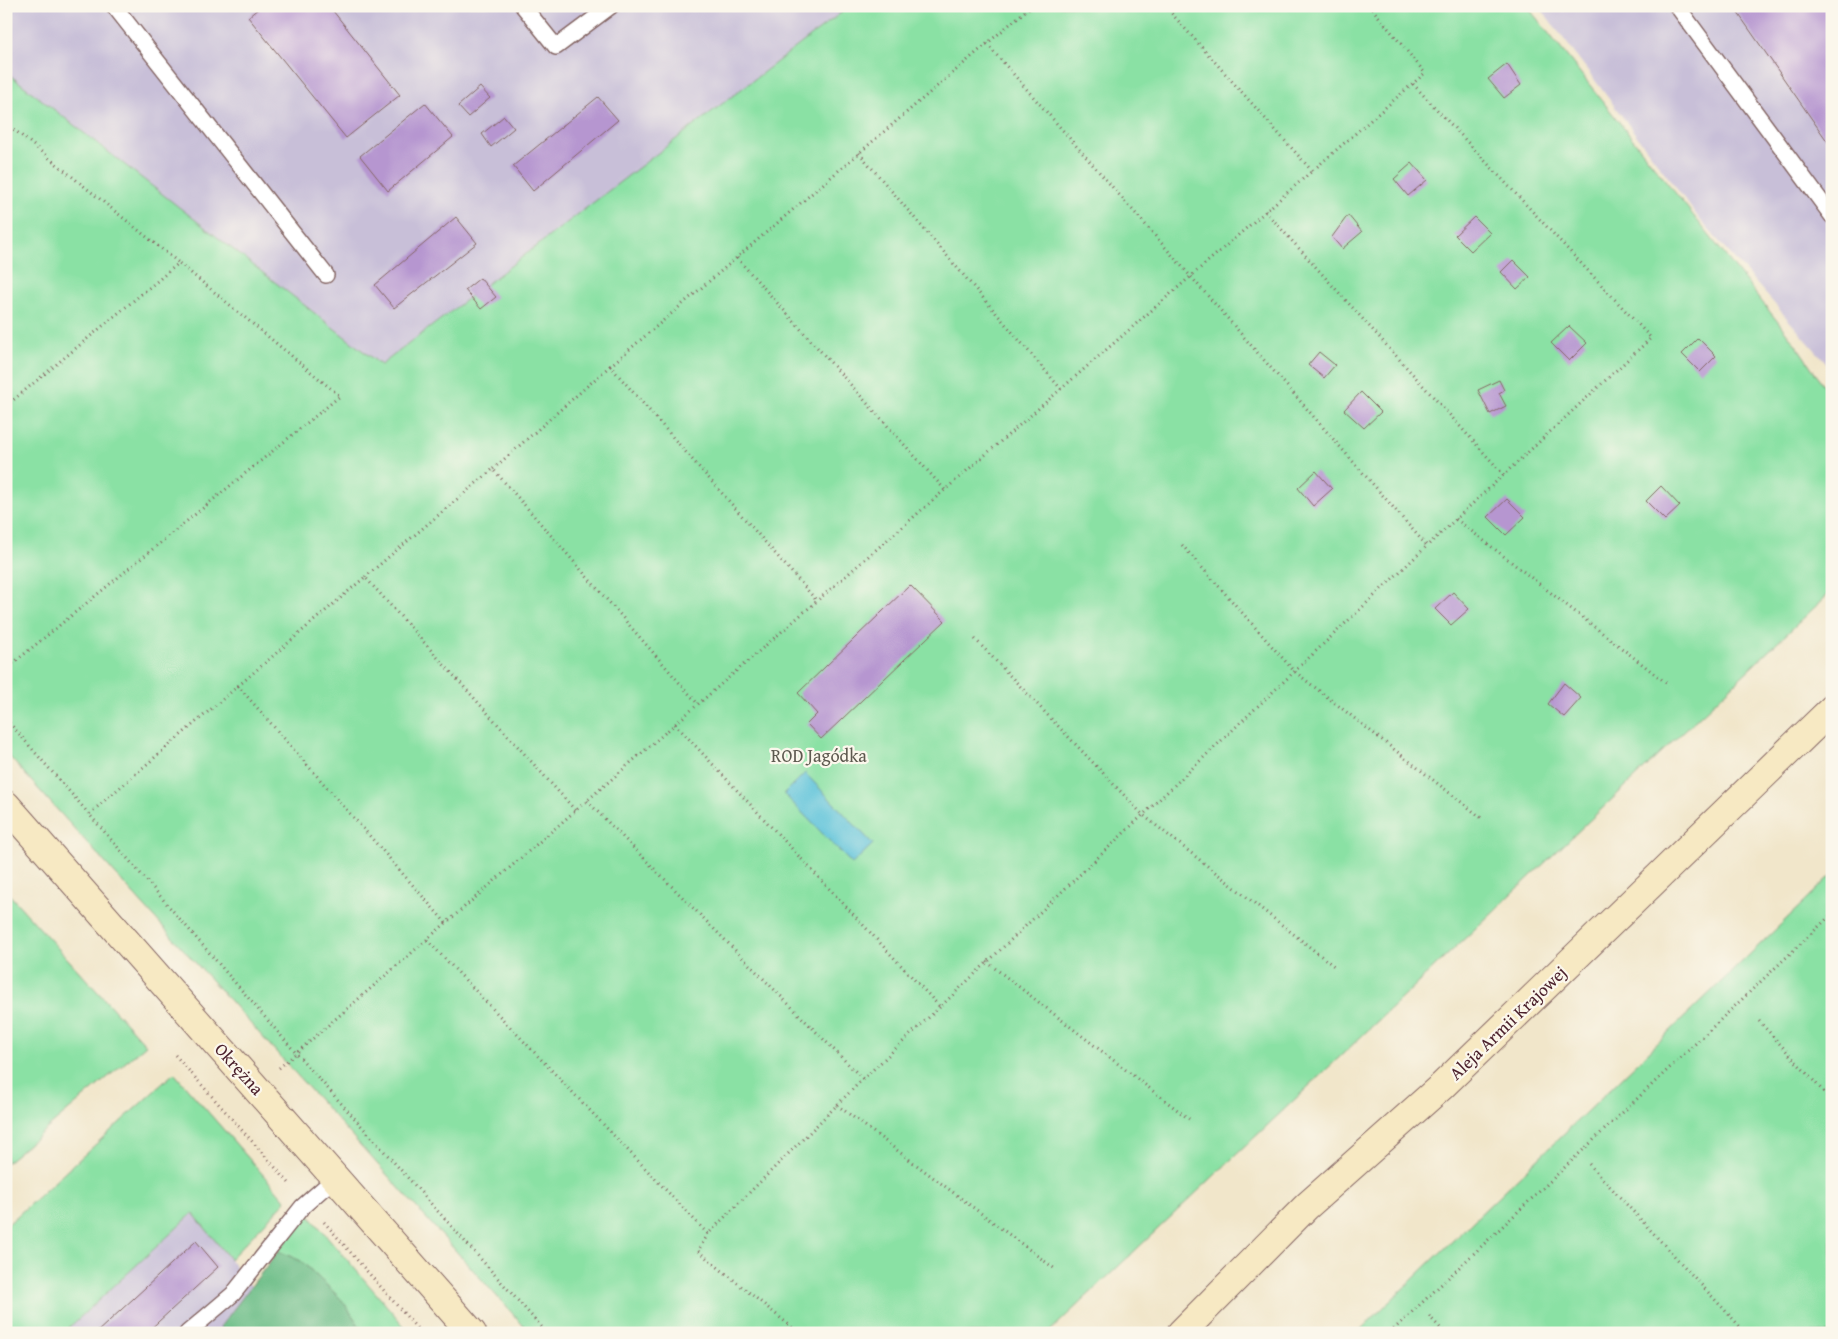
<svg xmlns="http://www.w3.org/2000/svg" width="1838" height="1339" viewBox="0 0 1838 1339" font-family="'Gentium Book Plus',serif">
<rect width="100%" height="100%" fill="#fbf7ec"/>
<filter id="ink" filterUnits="userSpaceOnUse"><feTurbulence type="fractalNoise" baseFrequency=".02" numOctaves="2"/><feDisplacementMap in="SourceGraphic" scale="10" xChannelSelector="R" yChannelSelector="G"/><feConvolveMatrix kernelMatrix="1 2 1 2 8 2 1 2 1" color-interpolation-filters="sRGB"/></filter>
<filter id="wash" filterUnits="userSpaceOnUse"><feTurbulence type="fractalNoise" baseFrequency=".0096" numOctaves="4" result="noise"/><feDisplacementMap in="SourceGraphic" scale="20" xChannelSelector="R" yChannelSelector="G"/><feGaussianBlur stdDeviation="1.12" result="paint"/><feColorMatrix in="noise" values="0 0 0 0 0 0 0 0 0 0 0 0 0 0 0 0 0 1.4 0 .05"/><feComposite in="paint" operator="in"/></filter>
<g filter="url(#wash)">
<rect width="100%" height="100%" fill="#f1e6ca"/>
<path fill="#c8bfd8" d="M6,6H850L381,365L6,72Z
M1539,6H1832V369L1701,221Z
M193,1213L288,1333H63Z"/>
<path fill="#8ae1a4" stroke="#6a8068" d="M850,6H1527L1797,346L1832,398V591L1048,1333H530L6,753V72L381,365Z
M1832,875V1333H1357Z
M6,891L146,1045L6,1163Z
M174,1073L286,1201L230,1259L193,1213L63,1333H6V1226Z
M308,1214L410,1333H364L342,1300L301,1261L278,1251Z"/>
<path fill="#6fbf8a" stroke="#5c6f5a" d="M278,1251L301,1261L342,1300L364,1333H226L220,1327Z"/>
<path fill="#5dc3da" stroke="#547182" d="M805,773L873,844L852,864L784,794Z"/>
<g id="blocks">
<path fill="#b696d0" d="M257,6H329L400,95L346,138L248,17L259,8Z
M1733,6H1832V148Z
M1507,64L1521,85L1504,98L1488,79Z
M480,87L490,98L468,117L458,106Z
M598,97L618,120L533,191L513,166Z
M425,103L453,137L388,191L360,156Z
M504,116L514,128L491,147L482,134Z
M1412,163L1427,180L1408,196L1394,179Z
M1348,215L1362,232L1342,249L1332,237Z
M456,217L477,243L394,308L375,285Z
M1474,217L1490,233L1471,251L1455,235Z
M1513,260L1530,277L1517,289L1501,272Z
M480,278L496,297L481,309L465,290Z
M1569,326L1587,343L1569,361L1551,343Z
M1698,338L1716,356L1700,372L1682,354Z
M1319,352L1335,365L1324,378L1308,365Z
M1499,380L1504,390L1499,393L1506,406L1490,414L1478,390Z
M1361,392L1381,412L1364,428L1344,410Z
M1316,471L1332,489L1313,506L1298,488Z
M1661,486L1680,506L1665,520L1646,501Z
M1507,499L1525,517L1506,535L1488,517Z
M910,585L945,621L821,739L807,724L817,714L798,693Z
M1453,592L1469,609L1451,625L1435,609Z
M1564,683L1581,698L1564,717L1548,704Z
M196,1241L218,1267L146,1333H96Z"/>
</g>
</g>
<g filter="url(#ink)">
<use href="#blocks" fill-opacity="0" stroke="#846563" stroke-width="1"/>
<g fill="none" stroke-linecap="round" stroke-linejoin="round">
<g stroke="#846563" stroke-width="18">
<path id="lane" d="M114,6L326,275
M523,6L556,47L611,6
M1677,6L1832,216
M187,1333L233,1294L302,1207L335,1178"/>
</g>
<g stroke="#846563" stroke-width="30">
<path id="secondary" d="M6,805L472,1333
M1181,1333L1307,1206L1442,1086L1832,709"/>
</g>
<path stroke="#846563" stroke-width="3" stroke-dasharray="1 4" stroke-linecap="butt" d="M1165,6L1312,171
M1413,84L1651,338L1427,546
M6,133L12,128L179,263
M859,153L1061,389
M1265,211L1504,475
M737,258L945,490
M610,366L1031,6
M6,406L179,263L340,396L6,669
M493,469L610,366L817,601
M1456,519L1669,685
M1182,545L1294,671L1483,819
M365,577L493,469L698,704
M975,639L1143,815L1335,967
M238,686L365,577L575,810
M6,719L89,814
M675,724L940,1007L1427,546L987,44
M587,801L863,1079
M446,923L238,686L89,814L296,1053L547,1333
M427,940L708,1234L863,1079L940,1007
M987,962L1189,1119
M1759,1021L1832,1101
M175,1055L290,1184
M279,1068L1425,73L1370,6
M837,1105L1055,1269
M1589,1164L1746,1333
M324,1222L421,1333
M708,1234L698,1251L799,1333
M1429,1316L1445,1333
M1390,1333L1832,914"/>
<use href="#lane" stroke="#fff" stroke-width="15"/>
<use href="#secondary" stroke="#f7e9c3" stroke-width="28"/>
</g>
</g>
<g text-anchor="middle" stroke-width="4.5" stroke-linejoin="round" paint-order="stroke">
<g font-size="18" fill="#5d594f" stroke="#fbf7ec">
<text x="819" y="762">ROD Jagódka</text>
</g>
<g font-size="18" fill="#4a1f2b" stroke="#fbf7ec">
<text transform="translate(1508 1023) rotate(-44)" y="6">Aleja Armii Krajowej</text>
<text transform="translate(239 1069) rotate(48)" y="6">Okrężna</text>
</g>
</g>
<rect width="1838" height="1339" fill="none" stroke="#fbf7ec" stroke-width="25"/>
</svg>
